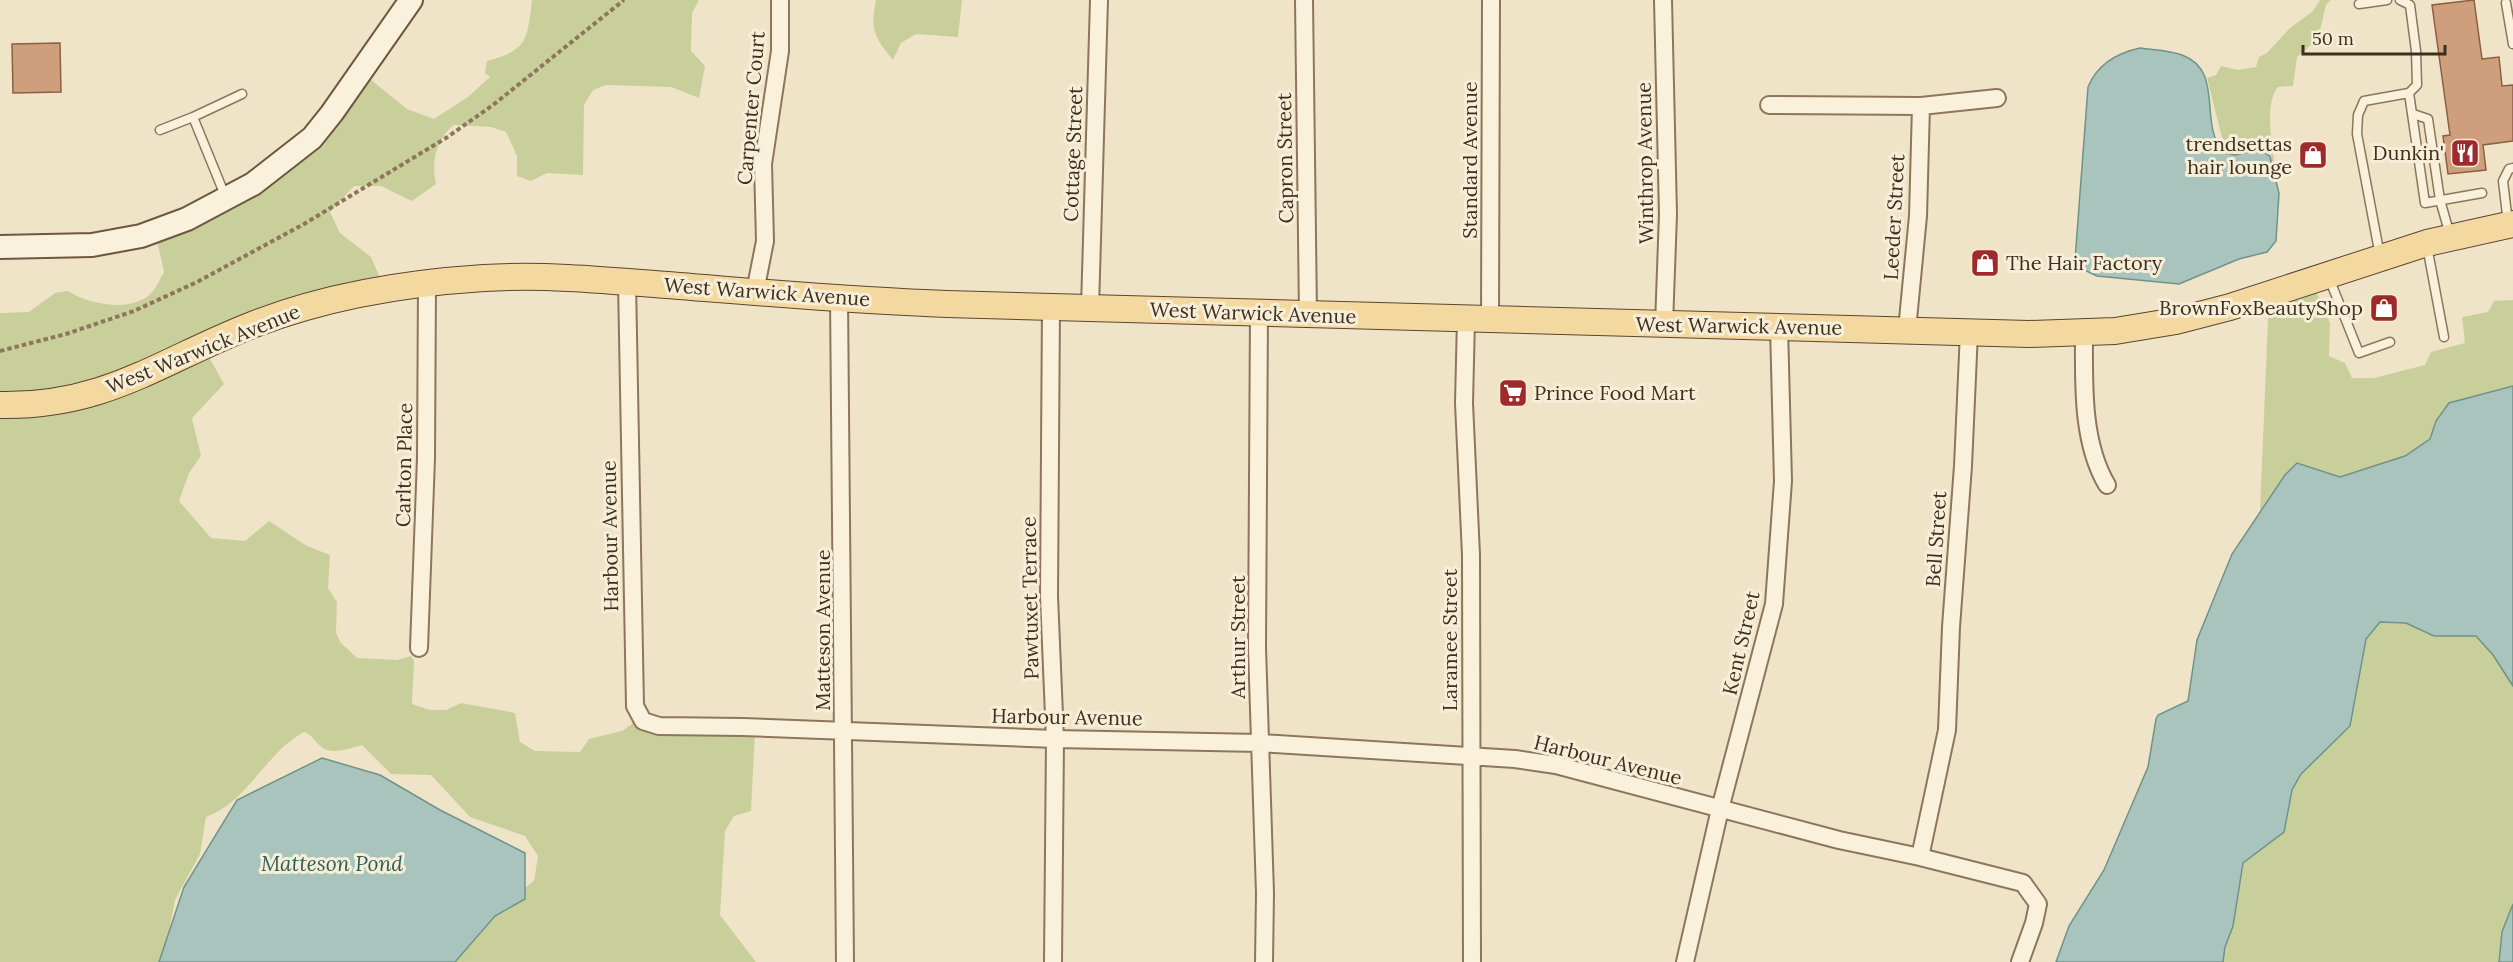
<svg xmlns="http://www.w3.org/2000/svg" width="2513" height="962" viewBox="0 0 2513 962" font-family="Lora,serif">
<rect width="100%" height="100%" fill="#f0e4c8"/>
<path fill="#c9cf9b" d="M532,0H699L692,13L691,51L705,66L699,98L671,87L606,85L593,90L584,105L583,175L547,173L531,181L517,176V156L506,132L491,127L454,125C436,139 431,162 436,184L412,201L381,186H354L330,212L340,233L371,257L384,287L205,350L224,384L192,418L201,456L189,473L179,501L211,538L245,541L269,521L307,546L330,555L328,588L337,602L336,632L340,642L357,658L397,660L411,656L414,661L412,704L430,710H446L461,703L515,713L520,742L535,751L580,752L589,739L622,731L640,718L755,730L751,811L734,816L725,831L720,915L756,962H441L502,904L534,881L538,856L525,836L470,817L431,775L391,774L362,745C351,748 333,755 323,748C315,743 313,735 304,732C265,753 249,801 206,817L200,854L175,900L163,962H0V313L29,312L55,293L68,291C87,304 128,312 148,296C155,291 160,279 164,272L155,231L254,183L360,71L407,109L434,119L468,97L490,77L485,73L487,61C528,50 527,40 532,0Z
M876,0H962L958,37L916,34L901,43L893,60C874,36 870,31 876,0Z
M2320,0H2331L2326,5L2318,39L2297,57L2293,86L2278,87C2262,107 2275,151 2275,175L2227,158L2207,78L2216,75L2221,66L2238,70L2256,67L2259,57L2267,53L2289,29L2313,11Z
M2312,282L2330,323L2329,356L2345,363L2352,378H2374L2425,365L2431,352L2465,343L2462,317L2488,312L2494,301L2513,300V386L2449,403L2436,421L2430,439L2405,456L2340,477L2297,463L2285,475L2260,511L2269,295Z
M2380,622L2406,623L2434,636H2476L2493,655L2513,686V904L2502,932L2499,962H2223L2225,947L2233,926L2243,863L2284,832L2292,790L2301,774L2350,726L2366,639Z"/>
<path fill="#a9c4bc" stroke="#6f938a" stroke-width="1.5" d="M2140,48C2153,50 2169,50 2182,55C2225,71 2198,122 2223,152L2235,155L2261,149L2270,157L2279,193L2276,241L2267,252L2239,259L2179,284L2097,276L2084,270L2075,260L2088,87C2097,65 2117,53 2140,48Z
M2513,386V686L2493,655L2476,636H2434L2406,623L2380,622L2366,639L2350,726L2301,774L2292,790L2284,832L2243,863L2233,926L2225,947L2223,962H2056L2069,926L2104,870L2148,767L2156,719L2158,715L2188,701L2197,640L2232,554L2285,475L2297,463L2340,477L2405,456L2430,439L2436,421L2449,403Z
M322,758L380,775L440,810L525,853V899L495,916L455,962H159L184,887L237,800Z
M2513,904V962H2499L2502,932Z"/>
<path fill="#cf9f7d" stroke="#8d5f41" stroke-width="1.5" d="M2474,0L2482,59L2499,57L2502,86L2513,85V141L2483,145L2486,170L2448,174L2443,136L2450,135L2432,5Z
M60,43L61,92L13,93L12,44Z"/>
<g fill="none" stroke-linecap="round" stroke-linejoin="round">
<g stroke="#8d765c" stroke-width="11">
<path id="service" d="M2506,3L2513,44
M2359,4L2387,0
M2409,93L2425,203L2482,193
M2413,114L2428,119L2440,200L2450,235
M193,117L242,94
M160,130L193,117L226,198
M2508,223L2503,181L2509,169L2513,168
M2427,246L2444,337
M2380,256L2357,134L2358,115L2364,101L2409,93L2417,85L2416,51L2410,5L2400,0
M2329,278L2359,353L2390,342"/>
</g>
<g stroke="#8d765c" stroke-width="20">
<path id="minor" d="M1304,0L1308,315
M1663,0L1668,214L1664,325
M1769,105L1921,106L1918,216L1907,330
M1921,106L1997,98
M627,282L635,706L643,721L659,726L743,727L1055,739L1260,743L1515,759L1556,765L1839,840L1920,857L2023,883L2038,904L2034,923L2020,962
M755,292L765,241L763,164L780,51V0
M839,298L845,962
M1051,306L1049,596L1055,739L1053,962
M1090,308L1099,0
M1259,312L1257,648L1265,893L1264,962
M1466,319L1464,403L1471,555L1472,962
M1490,320L1491,0
M2084,332C2084,382 2081,441 2107,485
M419,648L426,458L427,283
M1920,857L1947,730L1951,627L1963,466L1969,332
M1685,962L1720,809L1774,604L1783,481L1779,327"/>
</g>
<g stroke="#6f573f" stroke-width="26">
<path id="secondary" d="M0,247L92,245L141,236L187,219L253,184L312,138L332,113L411,0"/>
</g>
<g stroke="#5b4430" stroke-width="28">
<path id="primary" d="M0,405C105,407 160,361 252,325C326,296 405,283 484,278C549,274 615,281 679,286C768,293 858,301 947,304C1308,316 1669,322 2029,334L2115,331L2176,321L2230,307L2427,243L2513,224"/>
</g>
<path stroke="#8d765c" stroke-width="4" stroke-dasharray="4.5 3" stroke-linecap="butt" d="M0,351L66,334L134,311L197,282L304,224L446,138L493,105L624,0"/>
<use href="#service" stroke="#faf1dc" stroke-width="8"/>
<use href="#minor" stroke="#faf1dc" stroke-width="16"/>
<use href="#secondary" stroke="#faf1dc" stroke-width="22"/>
<use href="#primary" stroke="#f3d9a0" stroke-width="26"/>
</g>
<defs>
<g id="restaurant-square" transform="scale(1.5)"><rect x="-9" y="-9" width="18" height="18" rx="4" fill="#9e2a2b" stroke="#f7eed8"/><path d="M-5-6h1v4h1v-4h1v4h1v-4h1v5L-1.5 .5V6h-2V.5L-5-1ZM5-6V6H3V1.5H1.5Q1.5-4 5-6Z" fill="#fff"/></g>
<g id="shop-square" transform="scale(1.5)"><rect x="-9" y="-9" width="18" height="18" rx="4" fill="#9e2a2b" stroke="#f7eed8"/><path d="M-5-2.5h2.3a2.7 3.5 0 0 1 5.4 0H5L5.5 6h-11ZM-1.5-2.5h3a1.5 2.3 0 0 0-3 0Z" fill="#fff"/></g>
<g id="supermarket-square" transform="scale(1.5)"><rect x="-9" y="-9" width="18" height="18" rx="4" fill="#9e2a2b" stroke="#f7eed8"/><path d="M-6-5.5h2.5l.6 2H6L4.5 2H-2.5L-4.4-4H-6ZM-1.5 3.2a1.3 1.3 0 1 0 .1 0ZM3 3.2a1.3 1.3 0 1 0 .1 0Z" fill="#fff"/></g>
</defs>
<g fill-rule="evenodd">
<use href="#restaurant-square" x="2465" y="153"/>
<use href="#shop-square" x="2313" y="155"/>
<use href="#shop-square" x="1985" y="263"/>
<use href="#shop-square" x="2384" y="308"/>
<use href="#supermarket-square" x="1513" y="393"/>
</g>
<g text-anchor="middle" stroke-width="6" stroke-linejoin="round" paint-order="stroke">
<g font-size="20" fill="#3d2e20" stroke="#f7eed8">
<text transform="translate(751 108) rotate(-85)" y="7">Carpenter Court</text>
<text transform="translate(1073 154) rotate(-88)" y="7">Cottage Street</text>
<text transform="translate(1285 158) rotate(-91)" y="7">Capron Street</text>
<text transform="translate(1470 160) rotate(-90)" y="7">Standard Avenue</text>
<text transform="translate(1645 163) rotate(-91)" y="7">Winthrop Avenue</text>
<text transform="translate(1894 217) rotate(-87)" y="7">Leeder Street</text>
<text transform="translate(767 292) rotate(4)" y="7">West Warwick Avenue</text>
<text transform="translate(1253 313) rotate(2)" y="7">West Warwick Avenue</text>
<text transform="translate(1739 326) rotate(1)" y="7">West Warwick Avenue</text>
<text transform="translate(203 349) rotate(-22)" y="7">West Warwick Avenue</text>
<text transform="translate(404 465) rotate(-89)" y="7">Carlton Place</text>
<text transform="translate(610 536) rotate(-91)" y="7">Harbour Avenue</text>
<text transform="translate(1936 539) rotate(-86)" y="7">Bell Street</text>
<text transform="translate(1030 598) rotate(-91)" y="7">Pawtuxet Terrace</text>
<text transform="translate(823 630) rotate(-90)" y="7">Matteson Avenue</text>
<text transform="translate(1238 637) rotate(-90)" y="7">Arthur Street</text>
<text transform="translate(1450 640) rotate(-90)" y="7">Laramee Street</text>
<text transform="translate(1741 643) rotate(-77)" y="7">Kent Street</text>
<text transform="translate(1067 717) rotate(1)" y="7">Harbour Avenue</text>
<text transform="translate(1608 760) rotate(14)" y="7">Harbour Avenue</text>
</g>
<g font-size="20" fill="#3d2e20" stroke="#f7eed8" text-anchor="end">
<text x="2292" y="151">trendsettas<tspan x="2292" dy="23">hair lounge</tspan></text>
<text x="2444" y="160">Dunkin'</text>
<text x="2006" y="270" text-anchor="start">The Hair Factory</text>
<text x="2363" y="315">BrownFoxBeautyShop</text>
<text x="1534" y="400" text-anchor="start">Prince Food Mart</text>
</g>
<g font-size="21" font-style="italic" fill="#2f5d5a" stroke="#f7eed8">
<text x="332" y="871">Matteson Pond</text>
</g>
</g>
<path d="M2303 45v9h142v-9" fill="none" stroke="#3d2e20" stroke-width="3"/>
<text x="2312" y="45" font-size="18" fill="#3d2e20" stroke="#f7eed8" stroke-width="4.5" paint-order="stroke">50 m</text>
</svg>
